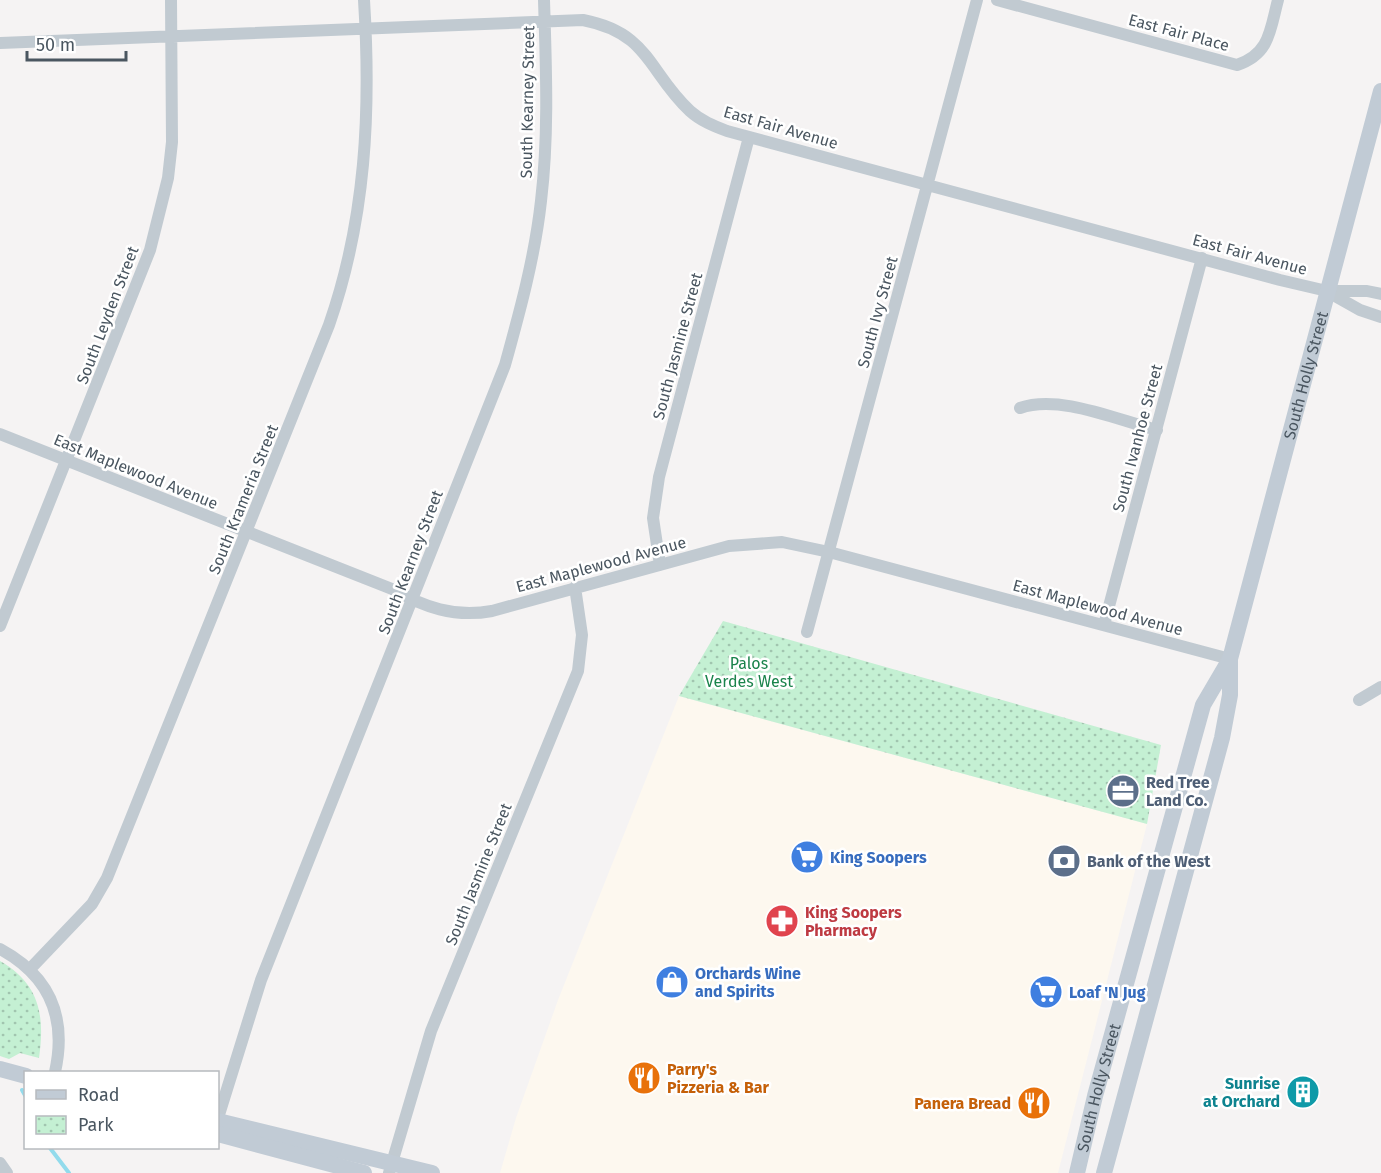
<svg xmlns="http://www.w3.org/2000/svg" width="1381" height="1173" viewBox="0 0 1381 1173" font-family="'Fira Sans',sans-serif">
<defs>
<pattern id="park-dots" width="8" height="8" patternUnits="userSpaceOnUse" patternTransform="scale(1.5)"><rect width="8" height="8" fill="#c4f0d3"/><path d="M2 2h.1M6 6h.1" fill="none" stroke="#a1c5af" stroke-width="1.8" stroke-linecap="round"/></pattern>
</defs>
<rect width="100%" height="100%" fill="#f5f3f3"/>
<path fill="#fdf8ef" d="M679,696L1147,824L1058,1173H500L516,1118L558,1000Z"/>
<path fill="url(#park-dots)" d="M723,621L1161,745L1147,824L679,696Z
M0,961C40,984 45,1016 39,1058L20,1053L9,1059L0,1056Z"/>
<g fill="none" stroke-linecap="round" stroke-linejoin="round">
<path stroke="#92dbec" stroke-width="4" d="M22,1090L26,1097
M50,1148L69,1173"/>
<path stroke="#c1cad1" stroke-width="12" d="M997,0L1237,65C1270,54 1270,30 1278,0
M0,43L583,20C650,33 648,72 690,111C701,121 714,126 727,131L1280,280L1327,291H1367L1381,294
M1328,292L1360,310L1381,317
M1020,408C1059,394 1117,420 1157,430
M0,434L392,589C424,607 454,618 492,611L729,546L782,542L829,552L1230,659
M660,565L653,518L659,477L749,137
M1104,625L1202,258
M0,626L150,250L168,178L172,142L171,0
M807,632L977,0
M1359,700L1381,687
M0,949C50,976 67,1018 55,1072
M30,969L92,904L107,878L329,325C366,219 371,111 364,0
M218,1118L261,980L505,365C520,311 535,256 541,201C549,134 546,67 544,0
M0,1163L7,1173
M389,1173L431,1031L578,671L582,635L575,587"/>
<g stroke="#c1cbd5" stroke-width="16">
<path d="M0,1069L26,1076"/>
<path d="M218,1121L432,1173"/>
<path d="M218,1134L364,1173"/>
<path id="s1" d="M1077,1173L1095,1096L1203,705L1230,659"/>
<path id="s2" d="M1104,1173L1222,738L1230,695V659L1381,91"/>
</g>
</g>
<defs>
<g id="office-disc" transform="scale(1.725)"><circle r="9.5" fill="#5c6f8a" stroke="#fff"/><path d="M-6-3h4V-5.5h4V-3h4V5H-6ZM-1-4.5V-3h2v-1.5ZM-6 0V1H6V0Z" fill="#fff"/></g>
<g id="supermarket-disc" transform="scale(1.725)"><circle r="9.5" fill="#3f7fe0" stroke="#fff"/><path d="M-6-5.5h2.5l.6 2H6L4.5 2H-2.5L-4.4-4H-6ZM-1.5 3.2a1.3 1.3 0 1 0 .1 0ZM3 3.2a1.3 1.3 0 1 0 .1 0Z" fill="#fff"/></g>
<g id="bank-disc" transform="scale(1.725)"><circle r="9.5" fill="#5c6f8a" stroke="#fff"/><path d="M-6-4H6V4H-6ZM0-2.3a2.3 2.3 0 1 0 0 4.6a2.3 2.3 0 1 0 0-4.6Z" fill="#fff"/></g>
<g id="pharmacy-disc" transform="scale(1.725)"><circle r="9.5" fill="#e0444e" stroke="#fff"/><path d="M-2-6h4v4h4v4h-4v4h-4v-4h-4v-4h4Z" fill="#fff"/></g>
<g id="shop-disc" transform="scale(1.725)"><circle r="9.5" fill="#3f7fe0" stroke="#fff"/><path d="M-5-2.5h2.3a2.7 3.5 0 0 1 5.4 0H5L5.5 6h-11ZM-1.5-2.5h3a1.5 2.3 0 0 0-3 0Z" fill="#fff"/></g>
<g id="restaurant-disc" transform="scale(1.725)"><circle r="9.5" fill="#e8710a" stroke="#fff"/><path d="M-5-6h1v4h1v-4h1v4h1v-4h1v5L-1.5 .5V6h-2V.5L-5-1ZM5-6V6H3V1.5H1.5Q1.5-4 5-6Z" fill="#fff"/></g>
<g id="building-disc" transform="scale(1.725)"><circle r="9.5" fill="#0f9aa8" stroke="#fff"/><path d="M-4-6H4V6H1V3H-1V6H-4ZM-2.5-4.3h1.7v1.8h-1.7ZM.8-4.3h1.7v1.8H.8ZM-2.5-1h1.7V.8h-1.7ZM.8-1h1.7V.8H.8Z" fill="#fff"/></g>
</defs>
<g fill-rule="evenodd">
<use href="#office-disc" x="1123" y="791"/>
<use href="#supermarket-disc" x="807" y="857"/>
<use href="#bank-disc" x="1064" y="861"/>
<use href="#pharmacy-disc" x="782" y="921"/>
<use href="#shop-disc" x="672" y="982"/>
<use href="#supermarket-disc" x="1046" y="992"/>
<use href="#restaurant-disc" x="644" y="1078"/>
<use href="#building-disc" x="1303" y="1092"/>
<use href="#restaurant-disc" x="1034" y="1103"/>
</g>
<g text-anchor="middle" stroke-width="5" stroke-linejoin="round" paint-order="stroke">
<g font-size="16" fill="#4a5660" stroke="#fff">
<text transform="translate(1179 32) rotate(15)" y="6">East Fair Place</text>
<text transform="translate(527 102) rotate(-89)" y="6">South Kearney Street</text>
<text transform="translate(781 127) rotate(16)" y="6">East Fair Avenue</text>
<text transform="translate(1250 254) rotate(15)" y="6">East Fair Avenue</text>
<text transform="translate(877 312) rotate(-75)" y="6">South Ivy Street</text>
<text transform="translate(107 315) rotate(-69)" y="6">South Leyden Street</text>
<text transform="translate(677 346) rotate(-75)" y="6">South Jasmine Street</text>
<text dy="6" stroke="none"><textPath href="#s2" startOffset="824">South Holly Street</textPath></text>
<text transform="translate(1137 438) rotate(-75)" y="6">South Ivanhoe Street</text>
<text transform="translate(136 471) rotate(22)" y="6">East Maplewood Avenue</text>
<text transform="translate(243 499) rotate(-68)" y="6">South Krameria Street</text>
<text transform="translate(410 562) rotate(-69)" y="6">South Kearney Street</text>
<text transform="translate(601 564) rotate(-15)" y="6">East Maplewood Avenue</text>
<text transform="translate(1098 607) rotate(15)" y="6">East Maplewood Avenue</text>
<text transform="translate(478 874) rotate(-68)" y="6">South Jasmine Street</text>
<text dy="6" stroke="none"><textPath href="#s1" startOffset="88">South Holly Street</textPath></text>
</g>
<g font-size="16" fill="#1a834b" stroke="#fff">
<text x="749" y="669">Palos<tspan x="749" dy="18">Verdes West</tspan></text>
</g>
<g font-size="16" font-weight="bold" fill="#4e5e75" stroke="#fff" text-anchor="start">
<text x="1146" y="788">Red Tree<tspan x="1146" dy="18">Land Co.</tspan></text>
<text x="1087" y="867">Bank of the West</text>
</g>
<g font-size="16" font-weight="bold" fill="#366cbe" stroke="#fff" text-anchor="start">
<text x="830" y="863">King Soopers</text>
<text x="695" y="979">Orchards Wine<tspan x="695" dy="18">and Spirits</tspan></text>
<text x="1069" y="998">Loaf 'N Jug</text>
</g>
<g font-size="16" font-weight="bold" fill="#be3a42" stroke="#fff" text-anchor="start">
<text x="805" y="918">King Soopers<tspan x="805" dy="18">Pharmacy</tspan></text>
</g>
<g font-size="16" font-weight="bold" fill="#c56008" stroke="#fff" text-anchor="start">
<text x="667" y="1075">Parry's<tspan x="667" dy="18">Pizzeria &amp; Bar</tspan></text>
<text x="1011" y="1109" text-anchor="end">Panera Bread</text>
</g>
<g font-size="16" font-weight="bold" fill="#0d838f" stroke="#fff" text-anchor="end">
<text x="1280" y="1089">Sunrise<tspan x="1280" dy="18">at Orchard</tspan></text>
</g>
</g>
<rect x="24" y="1071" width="195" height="78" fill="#ffffff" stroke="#b7bbbf" stroke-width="1.5"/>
<rect x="36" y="1090" width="30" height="9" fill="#c1cbd5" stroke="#b7bbbf" stroke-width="1.5"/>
<text x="78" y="1101" font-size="18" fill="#4a5660">Road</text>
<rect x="36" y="1116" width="30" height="18" fill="url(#park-dots)" stroke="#b7bbbf" stroke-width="1.5"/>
<text x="78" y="1131" font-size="18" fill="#4a5660">Park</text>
<path d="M27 51v9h99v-9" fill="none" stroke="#4a5660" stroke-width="3"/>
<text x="36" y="51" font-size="18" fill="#4a5660" stroke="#ffffff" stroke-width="4.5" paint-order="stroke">50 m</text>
</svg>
